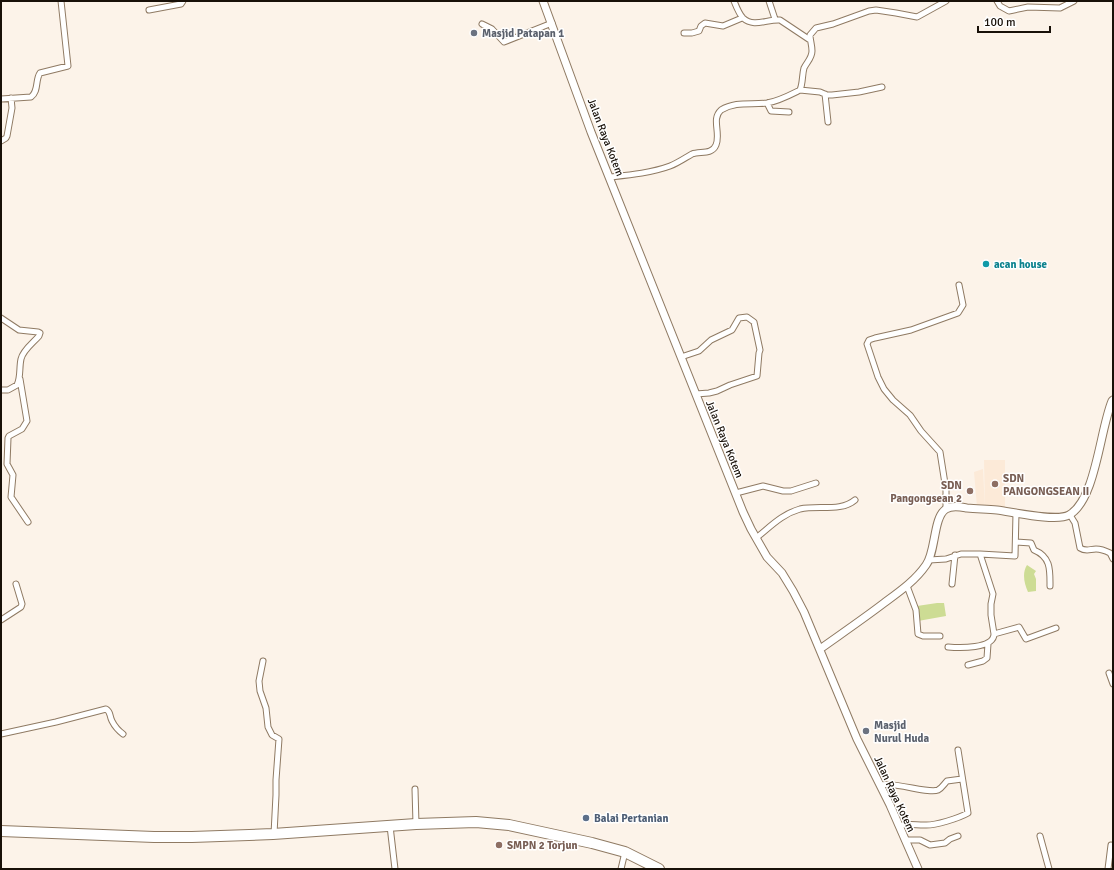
<svg xmlns="http://www.w3.org/2000/svg" width="1114" height="870" viewBox="0 0 1114 870" font-family="Signika,sans-serif">
<rect width="100%" height="100%" fill="#fcf3e9"/>
<path fill="#fcead8" d="M984,460H1005V510L985,508Z
M983,469L985,508L977,507L974,472Z"/>
<path fill="#cddc94" d="M1027,565L1036,571L1034,574L1036,579V591L1028,592C1024,583 1022,573 1027,565Z
M937,603H944L946,616L918,621L917,606Z"/>
<g fill="none" stroke-linecap="round" stroke-linejoin="round">
<g stroke="#8f7a63" stroke-width="7">
<path id="street" d="M734,1C736,6 739,14 743,18C754,28 767,19 780,20L810,40
M769,1L775,19
M997,1L1000,6L1009,11L1028,7L1060,8L1074,1
M149,10L181,4L183,1
M482,24L492,29L504,42L552,23
M684,33H692L699,31L701,26L705,23L723,26L742,18
M800,90L820,92L827,95H832L859,92L882,87
M825,94L828,122
M1,99L31,97C39,91 35,80 40,73L68,66L61,1
M767,103L771,111L789,112
M1,141L6,138L7,136L12,108L11,98
M610,177C629,175 651,173 670,166C678,163 685,158 692,154C700,151 712,155 716,145C721,133 711,119 721,110C736,101 751,105 767,103C779,101 790,95 800,90C803,83 802,75 804,68C807,62 812,58 812,51C812,45 810,40 810,35L816,28L833,24L869,11L876,10L896,13L917,17L946,1
M1,318L19,330L38,332L40,333L39,336C33,343 23,350 21,359C19,368 21,377 17,385L8,390H1
M681,357L699,351L711,340L732,330L739,318L747,317L754,322L760,350L759,353L757,376L730,385L717,391L709,393L696,394
M20,379L27,421L22,429L9,436L8,438L7,464L13,475L11,497L28,522
M736,493L763,486L783,491H791L816,483
M946,509V490L940,452L921,431L910,415L893,400L884,389L878,377L867,344L869,340L875,338L911,330L958,313L963,305L959,285
M1070,515L1075,523L1080,548C1086,552 1090,549 1096,549C1101,549 1106,551 1110,553L1113,559
M756,538C770,527 782,514 800,509C818,505 841,512 855,500
M1016,542L1031,543L1034,550C1051,557 1050,570 1050,586
M980,554L1015,556L1016,513
M929,560L946,559L961,554H980L993,594L991,604V615L994,634C994,649 959,648 948,647
M952,584L955,555
M907,586L916,610L918,634L923,636H940
M1,620L21,607L22,604L16,584
M994,634L1019,627L1026,639L1056,628
M263,661L259,681L260,691L266,708L268,727L272,735L279,739L276,780V795L274,834
M968,665L983,661L987,658L988,644
M1109,673L1113,684
M1,734L56,722L106,709C111,712 109,715 112,721C114,725 119,731 123,734
M880,785C896,782 929,794 938,790C942,788 944,784 947,781L962,779
M415,789L416,824
M390,826L395,869
M899,826C908,823 915,825 924,825C935,826 959,818 968,813L958,750
M1040,836L1049,869
M905,840H920L930,845L945,843L950,839L958,836
M621,869L625,852
M1108,869L1111,845"/>
</g>
<g stroke="#8f7a63" stroke-width="9">
<path id="secondary" d="M543,1L591,132L743,512L751,529L767,557L782,573L793,591L804,612L857,739L890,805L918,869
M820,649C841,634 863,619 884,603C899,592 915,581 926,565C936,552 933,517 946,509C952,505 961,507 967,508C977,509 987,509 997,510C1013,512 1056,522 1069,515C1096,500 1100,429 1112,401L1113,400"/>
</g>
<g stroke="#8f7a63" stroke-width="12">
<path id="highway" d="M1,831L154,837H192L273,834L416,824L476,822L509,825L592,843L625,852L659,869"/>
</g>
<use href="#street" stroke="#fff" stroke-width="5"/>
<use href="#secondary" stroke="#fff" stroke-width="7"/>
<use href="#highway" stroke="#fff" stroke-width="10"/>
</g>
<g fill="#6b7280" stroke="#fff" stroke-width="1.5">
<circle cx="474" cy="33" r="4"/>
<circle cx="866" cy="731" r="4"/>
</g>
<circle fill="#0f9aa8" stroke="#fff" stroke-width="1.5" cx="986" cy="264" r="4"/>
<g fill="#8d6e63" stroke="#fff" stroke-width="1.5">
<circle cx="995" cy="484" r="4"/>
<circle cx="970" cy="491" r="4"/>
<circle cx="499" cy="845" r="4"/>
</g>
<circle fill="#5c6f8a" stroke="#fff" stroke-width="1.5" cx="586" cy="818" r="4"/>
<g text-anchor="middle" stroke-width="3" stroke-linejoin="round" paint-order="stroke">
<g font-size="11" font-weight="bold" fill="#5b616d" stroke="#fff" text-anchor="start">
<text x="482" y="37">Masjid Patapan 1</text>
<text x="874" y="729">Masjid<tspan x="874" dy="13">Nurul Huda</tspan></text>
</g>
<g font-size="11" fill="#181008" stroke="#fff">
<text transform="translate(606 137) rotate(69)" y="4">Jalan Raya Kotem</text>
<text transform="translate(725 439) rotate(68)" y="4">Jalan Raya Kotem</text>
<text transform="translate(895 794) rotate(65)" y="4">Jalan Raya Kotem</text>
</g>
<g font-size="11" font-weight="bold" fill="#0d838f" stroke="#fff" text-anchor="start">
<text x="994" y="268">acan house</text>
</g>
<g font-size="11" font-weight="bold" fill="#785e54" stroke="#fff" text-anchor="start">
<text x="1003" y="482">SDN<tspan x="1003" dy="13">PANGONGSEAN II</tspan></text>
<text x="962" y="489" text-anchor="end">SDN<tspan x="962" dy="13">Pangongsean 2</tspan></text>
<text x="507" y="849">SMPN 2 Torjun</text>
</g>
<g font-size="11" font-weight="bold" fill="#4e5e75" stroke="#fff" text-anchor="start">
<text x="594" y="822">Balai Pertanian</text>
</g>
</g>
<rect width="1114" height="870" fill="none" stroke="#181008" stroke-width="4"/>
<path d="M978 26v6h72v-6" fill="none" stroke="#181008" stroke-width="2"/>
<text x="984" y="26" font-size="12" fill="#181008" stroke="#ffffff" stroke-width="3" paint-order="stroke">100 m</text>
</svg>
